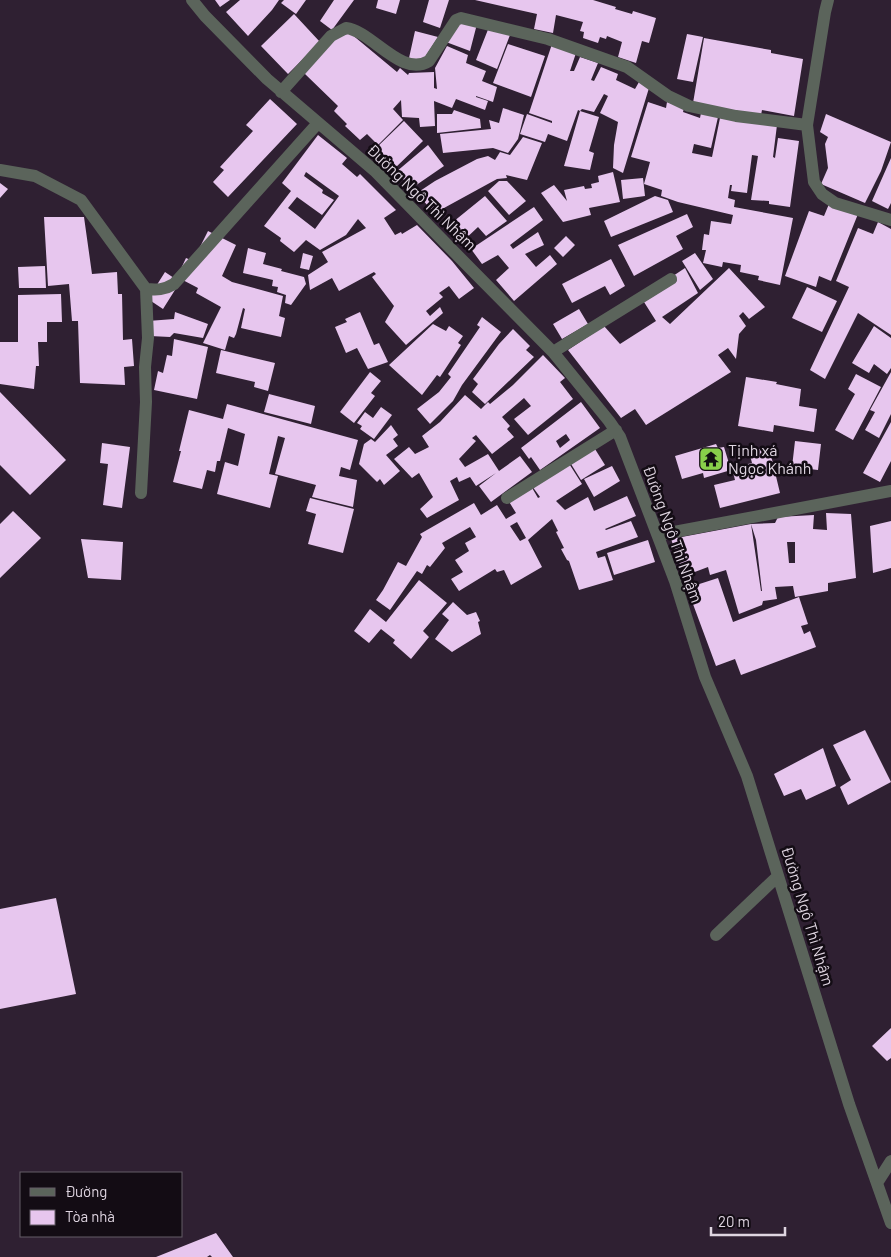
<svg xmlns="http://www.w3.org/2000/svg" width="891" height="1257" viewBox="0 0 891 1257" font-family="Barlow,sans-serif">
<rect width="100%" height="100%" fill="#2f2032"/>
<path fill="#e7c6ee" fill-rule="evenodd" d="M215,0H230L220,7Z
M240,0H279L272,10L248,36L226,12Z
M284,0H306L296,14L281,3Z
M334,0H354L332,30L320,21Z
M378,0H400L396,14L376,8Z
M429,0H449L440,28L423,22Z
M475,0H593L616,7L615,9L632,14L633,11L656,18L649,43L642,41L636,63L618,57L622,42L607,36L606,39L600,37L598,43L583,38L584,32L580,31L583,22L556,15L553,33L534,29L537,14Z
M294,14L320,42L288,74L261,46Z
M457,22L477,24L470,51L446,42Z
M489,27L510,35L497,69L476,60Z
M415,31L438,37L422,62L409,58Z
M350,33L397,72L400,68L408,75L409,73L434,72V88L437,89L435,68L447,46L468,55L466,63L486,71L482,81L497,87L493,102L476,96V97L488,101L485,110L456,99L452,108L434,101L435,126L420,127L419,118L402,117L401,100L393,109L403,120L378,145L367,134L360,140L345,126L347,124L334,111L338,106L304,73L336,38Z
M687,34L703,37L693,82L677,79Z
M704,38L771,50V53L803,59L794,116L762,110L761,115L693,103Z
M508,44L545,56L531,97L493,83Z
M552,44L576,53L570,71H574L580,57L598,63L591,80L594,81L601,67L618,74L616,80L635,89L639,82L649,88L623,173L613,168L614,145L618,122L600,113L608,96L604,94L594,112L582,109L580,111L578,110L567,141L548,134L545,142L520,134L527,114L552,123V121L529,113Z
M270,99L297,124L228,197L213,182L224,170L220,167L253,131L246,125Z
M648,102L666,108L667,102L684,108L683,112L700,118L701,113L718,117L711,148L694,144L692,153L712,157L720,118L777,125L773,157L775,158L778,138L799,141L790,207L769,204V201L751,200L758,156L752,155L747,193L731,191L732,185H730L728,198L735,200L734,207L793,218L780,285L758,280L759,276L740,272L741,265L723,262L722,267L703,263L706,250H702L704,234L709,235L711,221L731,224L733,215L678,202L661,196L662,190L644,184L650,162L631,157Z
M503,108L524,115L518,139L508,153L493,148L443,153L440,134L491,129L489,120L499,123Z
M454,110L480,119L481,128L437,133V114H452Z
M580,111L599,117L589,151L594,153L590,170L564,166Z
M826,114L891,142L881,171L865,203L821,184L828,168L825,144L828,137L820,132Z
M404,121L423,141L394,169L375,149Z
M318,135L347,158L342,164L357,177L360,174L396,210L384,218L395,235L401,232L402,234L417,225L452,261L474,288L459,299L449,286L439,293L443,297L426,311L430,316L440,307L443,313L406,345L385,322L394,306L372,277L376,274L374,272L339,291L332,278L310,290L308,275L328,262L322,252L366,228L358,219L346,235L320,250L306,240L294,252L280,241L281,238L264,226L291,191L282,183ZM306,172L339,196L315,229L288,208L297,197L322,215L334,200L322,193L323,190L304,176Z
M523,137L542,143L527,180L506,175L507,178L497,179L444,208L438,218L417,193L435,181L477,159L488,156L495,160L500,152L510,155Z
M428,145L444,166L412,188L396,172Z
M891,158V203L888,209L872,201Z
M613,172L620,202L589,208L591,215L563,222L541,193L554,185L567,201L564,190L584,186L585,189L592,188L591,184L599,182L598,176Z
M643,178L645,196L623,199L621,180Z
M499,181H507L526,201L509,215L488,191Z
M0,183L8,189L0,198Z
M485,196L507,221L486,236L478,227L462,242L448,226Z
M655,196L668,200L673,212L611,237L604,221Z
M829,204L858,214L831,281L819,276L816,287L785,276L809,211L824,216Z
M534,207L543,220L510,245L513,249L538,232L544,245L525,254L536,267L550,255L557,264L514,301L496,280L509,268L498,255L482,264L471,249Z
M687,214L693,227L676,236L683,249L634,276L618,245Z
M44,217H84L92,274L117,272L118,294H122L123,340L132,339L134,366L124,367L125,385L80,383L78,321H72L69,284L48,286Z
M878,222L891,229V335L858,313L825,379L810,370L849,287L836,281L858,228L873,234Z
M208,231L236,245L222,276L232,282L283,296L279,316L285,318L281,337L241,328L245,309L243,308L236,334L234,338L229,336L225,350L203,343L221,307L196,293L198,288L177,277L186,258L193,261Z
M566,236L575,245L563,257L554,248Z
M248,248L266,253L263,264L282,269L281,271L304,277L306,284L291,305L285,303L286,295L277,292L278,287L272,286L273,280L243,273Z
M303,253L313,256L309,270L300,268Z
M695,253L713,279L700,290L682,261Z
M611,259L625,286L610,295L605,286L572,303L562,284Z
M45,266L46,288H19L18,267Z
M685,268L698,293L662,317L670,324L729,268L765,307L749,319L743,312L739,316L746,326L739,334L736,359L728,348L718,355L731,372L646,425L635,409L621,418L568,350L604,326L620,344L656,321L644,302L677,281L673,276Z
M165,272L180,282L163,309L148,299Z
M807,287L837,301L822,332L792,318Z
M61,294L62,322H47V342H38L39,366H36L34,389L0,384V342H18V295Z
M579,309L588,324L562,339L553,324Z
M175,312L208,324L203,338L174,333L170,337L150,336L148,321L174,319Z
M360,312L374,345L379,343L388,362L368,369L357,348L346,353L335,327L347,322L345,319Z
M482,317L501,332L462,385L453,401L430,424L417,409L439,392L451,377L448,374L480,327L477,325Z
M433,324L446,331L449,326L463,336L458,343L461,345L440,377L437,375L422,395L389,365Z
M874,326L891,338V368L887,374L874,364L869,373L852,363Z
M513,329L530,346L526,350L534,357L485,404L472,392L478,384L473,379L499,344Z
M174,339L208,347L197,399L154,390L158,371L163,373L167,355L172,356Z
M221,350L275,363L268,391L254,387L255,382L216,373Z
M543,355L565,378L560,382L573,399L528,435L514,419L531,406L524,398L502,417L510,426L507,429L514,437L492,454L476,435L472,438L476,441L459,459L465,467L488,454L499,471L520,456L532,472L491,502L479,486L496,473L476,486L470,477L459,482L457,477L450,481L459,500L427,518L420,509L433,497L419,473L412,478L394,459L409,447L415,454L429,447L422,436L440,422L465,395L481,409L488,402L490,404L513,385Z
M370,372L381,381L371,393L375,396L354,423L340,412Z
M891,372V414L879,438L865,430L875,412L870,410Z
M856,374L881,387L853,440L835,430L855,394L848,389Z
M746,377L777,382L776,384L801,389L799,406L817,409L814,432L774,425L773,432L738,426Z
M0,392L66,460L30,495L0,465Z
M269,394L315,406L311,424L264,412Z
M581,402L600,428L540,470L531,457L529,459L521,448ZM566,434L570,440L560,448L556,441Z
M227,404L358,440L350,470L341,467L339,476L357,480L353,507L312,497L316,485L275,474L285,438L278,436L269,474L278,476L270,508L217,494L225,462L238,466L245,434L228,428L220,461H217L215,472L207,470L202,489L173,482L181,451H179L189,410L223,419Z
M381,407L392,415L374,439L360,429L362,426L357,423L365,412L373,418Z
M891,422V461L880,482L863,473Z
M391,425L398,435L393,439L398,446L386,455L400,471L384,485L380,479L377,482L359,464L364,444L371,439L375,442Z
M795,441L821,444L818,470L792,467Z
M102,443L130,447L122,508L103,505L108,464L100,463Z
M716,444L718,448L724,447L731,470L704,478L703,473L682,479L675,456Z
M769,447L780,493L720,508L714,485L735,480L732,468L752,463L749,451Z
M595,449L605,465L581,480L571,464Z
M568,462L582,484L556,501L565,510L588,497L594,511L627,496L636,516L605,529L606,530L631,521L638,537L596,552L598,558L605,556L613,580L579,590L569,561L567,560L561,549L564,548L556,532L558,531L552,519L528,540L542,567L511,585L504,570L497,572L495,569L459,591L451,579L463,572L455,560L469,551L465,543L476,537L470,527L442,543L445,548L430,567L427,565L422,574L417,571L390,610L376,600L383,590L398,562L406,566L422,537L420,534L474,503L481,515L497,505L506,519L516,513L508,500L531,486L538,498L540,497L532,486ZM517,522L526,538L520,541L510,526Z
M612,466L620,481L594,497L584,479Z
M310,498L354,509L343,553L308,544L316,514L306,511Z
M13,511L41,538L0,578V524Z
M826,513L851,514L856,578L828,583V591L795,597L793,586L775,587L777,599L763,601L762,605L739,614L726,570L710,575L708,567L684,576L671,539L751,524L775,523L778,517L814,515L813,529L827,530ZM751,524L756,540L762,591H761ZM787,542H795V563H789Z
M891,521V568L873,573L870,526Z
M81,539L123,542L121,580L88,578Z
M648,540L655,562L614,575L607,553Z
M718,578L733,622L799,597L808,624L801,626L804,634L810,631L816,647L741,675L735,659L716,666L687,588Z
M419,580L447,603L423,631L429,637L411,659L393,643L395,640L381,629L369,643L354,631L370,609L386,622Z
M453,602L467,615L476,612L480,621L478,622L481,634L452,652L435,639L449,620L442,614Z
M865,730L891,782L848,805L840,787L851,780L833,745Z
M823,748L836,786L806,800L801,789L784,796L774,774Z
M56,898L76,994L0,1009V909Z
M891,1028V1058L887,1061L872,1046Z
M216,1233L233,1257H212L210,1255L207,1257H156Z"/>
<g fill="none" stroke-linecap="round" stroke-linejoin="round">
<path stroke="#5b645b" stroke-width="12" d="M192,0L205,16L267,79L376,172L466,264L553,352L609,421L620,437L675,581L705,677L747,776L849,1104L891,1223
M828,0L825,12L807,125L814,182L822,194L835,203L891,220
M281,92L331,36L346,28C372,31 401,78 429,61L456,20L461,18L548,39L627,67L668,96L689,106L736,116L807,125
M0,170L35,176L81,200L146,289L148,338L145,367L146,402L141,493
M146,289C157,290 164,290 174,284L318,123
M553,352L671,279
M507,498L616,430
M658,535L891,491
M716,935L778,876
M877,1183L891,1161"/>
</g>
<defs>
<g id="temple-square" transform="scale(1.25)"><rect x="-9" y="-9" width="18" height="18" rx="4" fill="#88cf4a" stroke="#130c14"/><path d="M0-6L5-2H3V0L6.5 2.5H4V6H1.5V3h-3V6H-4V2.5H-6.5L-3 0V-2H-5Z" fill="#111"/></g>
</defs>
<g fill-rule="evenodd">
<use href="#temple-square" x="711" y="459"/>
</g>
<g text-anchor="middle" stroke-width="5" stroke-linejoin="round" paint-order="stroke">
<g font-size="16" fill="#dfd5e1" stroke="#130c14">
<text transform="translate(422 197) rotate(44)" y="6">Đường Ngô Thì Nhậm</text>
<text transform="translate(673 534) rotate(70)" y="6">Đường Ngô Thì Nhậm</text>
<text transform="translate(808 916) rotate(73)" y="6">Đường Ngô Thì Nhậm</text>
</g>
<g font-size="16" fill="#dfd5e1" stroke="#130c14" text-anchor="start">
<text x="728" y="456">Tịnh xá<tspan x="728" dy="18">Ngọc Khánh</tspan></text>
</g>
</g>
<rect x="20" y="1172" width="162" height="65" fill="#130c14" stroke="#655c66"/>
<rect x="30" y="1188" width="25" height="8" fill="#5b645b" stroke="#655c66"/>
<text x="65" y="1197" font-size="15" fill="#dfd5e1">Đường</text>
<rect x="30" y="1210" width="25" height="15" fill="#e7c6ee" stroke="#655c66"/>
<text x="65" y="1222" font-size="15" fill="#dfd5e1">Tòa nhà</text>
<path d="M711 1227v8h74v-8" fill="none" stroke="#dfd5e1" stroke-width="2.5"/>
<text x="718" y="1227" font-size="15" fill="#dfd5e1" stroke="#130c14" stroke-width="4" paint-order="stroke">20 m</text>
</svg>
